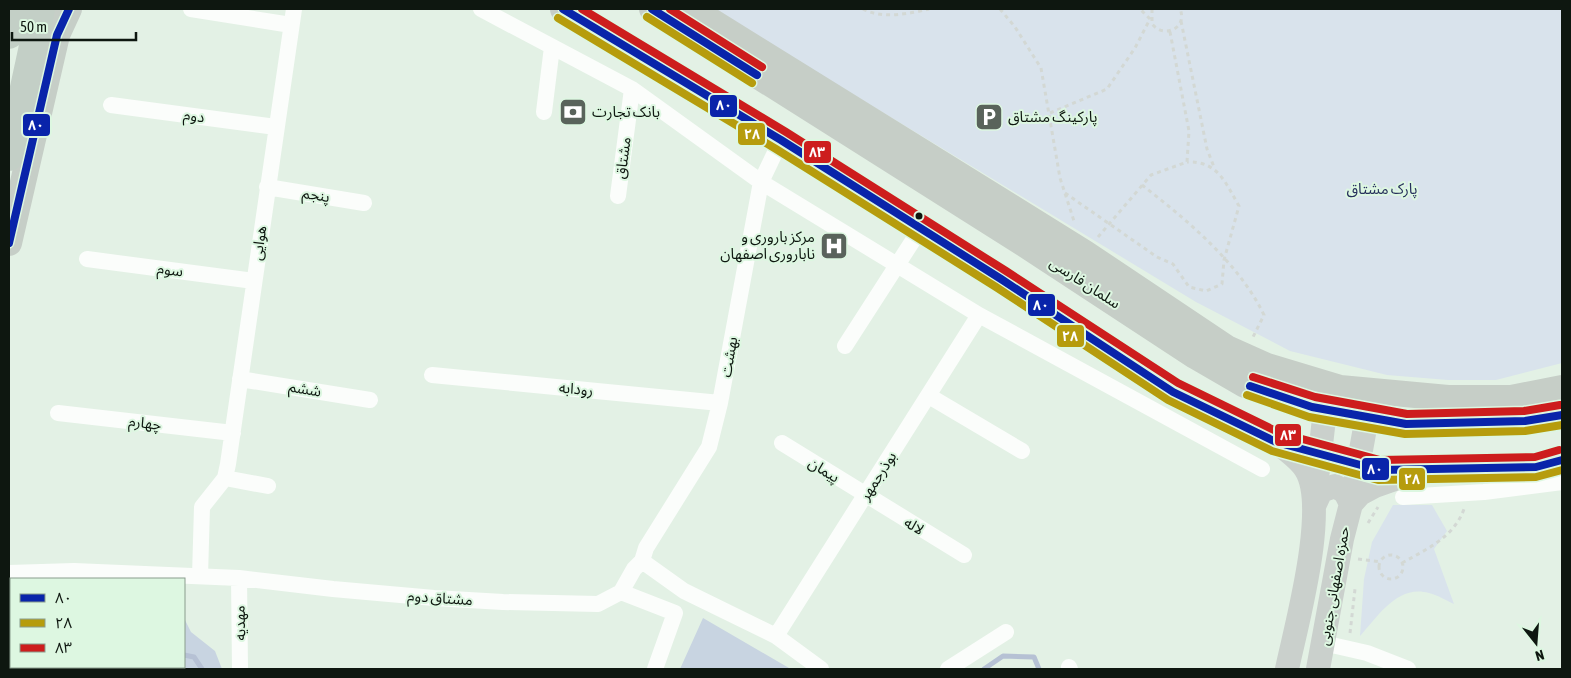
<svg xmlns="http://www.w3.org/2000/svg" width="1571" height="678" viewBox="0 0 1571 678" font-family="'Asap Condensed','Noto Sans Arabic',sans-serif">
<rect width="100%" height="100%" fill="#e3f1e5"/>
<path fill="#d9e3ec" d="M712,9H1562V363L1496,380H1448L1387,375L1290,351L1196,302Z
M1393,505H1432L1447,531L1434,549L1454,604C1447,601 1438,595 1429,593C1398,584 1378,616 1360,636L1364,579L1372,542Z"/>
<path fill="#c8d4e1" d="M184,618L191,632L215,651L222,669H181L176,667H184Z
M703,618L789,668L791,669H680Z"/>
<g fill="none" stroke-linecap="round" stroke-linejoin="round">
<path stroke="#b6c1d4" stroke-width="5" d="M184,655L194,657L202,669
M36,669L38,667
M984,669L1003,656L1034,657L1039,669"/>
<path stroke="#d3d8d4" stroke-width="3" stroke-dasharray="4 4" stroke-linecap="butt" d="M863,9C881,19 909,14 929,9
M1000,9L1015,27L1041,68L1060,178L1074,221
M1152,9V24C1164,39 1188,28 1180,9
M1181,21L1207,149L1214,167
M1050,113L1107,89L1135,48L1150,19L1140,9
M1142,185C1187,220 1239,263 1264,315L1253,337
M1065,193L1157,257L1173,264L1189,287L1206,291L1222,284L1224,260L1239,206C1225,182 1218,161 1187,162
M1098,237L1151,175L1187,162L1189,131L1170,32
M1368,523L1378,507
M1379 567a12 12 0 1 1 24 0a12 12 0 1 1-24 0Z
M1358,559L1381,562
M1402,563C1427,549 1454,537 1464,509
M1350,633L1355,589"/>
<path stroke="#fbfdfb" stroke-width="16" d="M191,9L291,25
M481,9L632,89L761,182L979,315L1262,469
M111,105L276,127
M544,112L552,47
M267,187L364,203
M618,196L632,89
M87,259L254,281
M845,346L921,228
M432,375L720,403
M240,379L370,400
M929,396L1022,451
M58,413L233,433
M782,443L964,555
M225,478L268,486
M1403,497L1484,492L1562,482
M642,561L646,548L709,447L720,403L761,182L781,140
M9,573L74,571L239,578L333,589L434,598L503,602L598,604L621,592L634,569L642,561L684,591L776,636L821,669
M200,576L202,507L225,478L228,464L294,9
M239,578L240,669
M621,592L675,613L655,669
M776,636L979,315
M1323,643L1367,653L1408,669
M1069,667L1070,669
M948,669L1006,632"/>
<path stroke="#cad0cc" stroke-width="24" d="M1276,442C1287,450 1298,458 1305,468C1330,505 1296,626 1287,669
M1318,471L1325,410
M1355,483L1367,417
M1314,506L1321,491L1335,486L1345,492L1351,504
M1318,669L1342,539L1351,504L1360,494L1375,486L1412,473"/>
<path stroke="#c6cec7" stroke-width="26" d="M563,9L781,140L1001,279L1173,392L1276,442L1379,470L1536,467L1562,460
M652,9L1024,244L1195,356L1245,385L1312,407L1406,424L1525,421L1562,415
M692,9L1085,253L1227,348L1267,366L1340,388L1448,398H1511L1562,388
M9,243L57,35L69,9"/>
<path stroke="#c3cfc6" stroke-width="28" d="M9,35L14,9
M9,157L41,9"/>
<g stroke="#ddf7e1" stroke-width="11">
<path id="bus-1" d="M563,9L781,140L1001,279L1173,392L1276,442L1379,470L1536,467L1562,460
M652,9L757,75
M9,243L57,35L69,9
M1250,386L1312,407L1406,424L1525,421L1562,415"/>
</g>
<g stroke="#ddf7e1" stroke-width="11">
<path id="bus-2" d="M647,17L752,83
M558,18L776,149L996,287L1168,400L1272,451L1378,480L1536,477L1562,470
M1247,395L1309,417L1405,434L1525,431L1562,425"/>
</g>
<g stroke="#ddf7e1" stroke-width="11">
<path id="bus-3" d="M582,9L786,132L1006,271L1178,383L1280,433L1380,460L1535,457L1559,450
M670,9L762,67
M1253,377L1315,397L1407,414L1524,411L1560,405"/>
</g>
<use href="#bus-1" stroke="#0924aa" stroke-width="8"/>
<use href="#bus-2" stroke="#b69c0d" stroke-width="8"/>
<use href="#bus-3" stroke="#cd1d1d" stroke-width="8"/>
</g>
<defs>
<g id="bank-square" transform="scale(1.4375)"><rect x="-9" y="-9" width="18" height="18" rx="4" fill="#59635b" stroke="#ddf7e1"/><path d="M-6-4H6V4H-6ZM0-2.3a2.3 2.3 0 1 0 0 4.6a2.3 2.3 0 1 0 0-4.6Z" fill="#fff"/></g>
<g id="parking-square" transform="scale(1.4375)"><rect x="-9" y="-9" width="18" height="18" rx="4" fill="#59635b" stroke="#ddf7e1"/><path d="M-3.5-5.5H1a3.5 3.5 0 0 1 0 7H-1V5.5H-3.5ZM-1-3.4V-.6H.8a1.4 1.4 0 0 0 0-2.8Z" fill="#fff"/></g>
<g id="hospital-square" transform="scale(1.4375)"><rect x="-9" y="-9" width="18" height="18" rx="4" fill="#59635b" stroke="#ddf7e1"/><path d="M-5-5h3v3.5h4V-5h3V5h-3V1.5h-4V5h-3Z" fill="#fff"/></g>
</defs>
<g fill-rule="evenodd">
<use href="#bank-square" x="573" y="112"/>
<use href="#parking-square" x="989" y="117"/>
<use href="#hospital-square" x="834" y="246"/>
</g>
<circle fill="#0e1710" stroke="#ddf7e1" stroke-width="2" cx="919" cy="216" r="4.5"/>
<g text-anchor="middle" stroke-width="4" stroke-linejoin="round" paint-order="stroke">
<g font-size="15" fill="#0e1710" stroke="#ddf7e1" text-anchor="start">
<text x="592" y="117">بانک تجارت</text>
<text x="1008" y="122">پارکینگ مشتاق</text>
<text x="815" y="242" text-anchor="end">مرکز باروری و<tspan x="815" dy="17">ناباروری اصفهان</tspan></text>
</g>
<g font-size="15" fill="#0e1710" stroke="#ddf7e1">
<text transform="translate(194 116) rotate(8)" y="5">دوم</text>
<text transform="translate(623 158) rotate(-82)" y="5">مشتاق</text>
<text transform="translate(316 195) rotate(9)" y="5">پنجم</text>
<text transform="translate(259 243) rotate(-82)" y="5">هوایی</text>
<text transform="translate(170 270) rotate(7)" y="5">سوم</text>
<text transform="translate(1085 283) rotate(33)" y="5">سلمان فارسی</text>
<text transform="translate(729 357) rotate(-80)" y="5">بهشت</text>
<text transform="translate(305 389) rotate(9)" y="5">ششم</text>
<text transform="translate(576 389) rotate(5)" y="5">رودابه</text>
<text transform="translate(145 423) rotate(7)" y="5">چهارم</text>
<text transform="translate(824 470) rotate(32)" y="5">پیمان</text>
<text transform="translate(878 476) rotate(-57)" y="5">بوذرجمهر</text>
<text transform="translate(914 526) rotate(31)" y="5">لاله</text>
<text transform="translate(1334 586) rotate(-80)" y="5">حمزه اصفهانی جنوبی</text>
<text transform="translate(440 598) rotate(4)" y="5">مشتاق دوم</text>
<text transform="translate(240 623) rotate(-91)" y="5">مهدیه</text>
</g>
<g font-size="15" fill="#27305c" stroke="#ddf7e1">
<text x="1382" y="194">پارک مشتاق</text>
</g>
</g>
<g stroke="#ddf7e1" stroke-width="2">
<rect x="709" y="94" width="29" height="24" rx="5" fill="#0924aa"/>
<rect x="22" y="113" width="29" height="24" rx="5" fill="#0924aa"/>
<rect x="737" y="122" width="29" height="24" rx="5" fill="#b69c0d"/>
<rect x="803" y="140" width="29" height="24" rx="5" fill="#cd1d1d"/>
<rect x="1027" y="293" width="29" height="24" rx="5" fill="#0924aa"/>
<rect x="1056" y="324" width="29" height="24" rx="5" fill="#b69c0d"/>
<rect x="1274" y="423" width="28" height="24" rx="5" fill="#cd1d1d"/>
<rect x="1361" y="457" width="29" height="24" rx="5" fill="#0924aa"/>
<rect x="1398" y="467" width="28" height="24" rx="5" fill="#b69c0d"/>
</g>
<g font-size="14" text-anchor="middle" font-weight="bold" fill="#fff">
<text x="724" y="110">۸۰</text>
<text x="36" y="130">۸۰</text>
<text x="752" y="139">۲۸</text>
<text x="817" y="157">۸۳</text>
<text x="1041" y="310">۸۰</text>
<text x="1070" y="341">۲۸</text>
<text x="1288" y="440">۸۳</text>
<text x="1375" y="474">۸۰</text>
<text x="1412" y="484">۲۸</text>
</g>
<rect width="1571" height="678" fill="none" stroke="#0e1710" stroke-width="20"/>
<rect x="10" y="578" width="175" height="90" fill="#ddf7e1" stroke="#8a9d8d"/>
<rect x="20" y="594" width="25" height="8" fill="#0924aa" stroke="#8a9d8d"/>
<text x="55" y="603" font-size="15" fill="#0e1710">۸۰</text>
<rect x="20" y="619" width="25" height="8" fill="#b69c0d" stroke="#8a9d8d"/>
<text x="55" y="628" font-size="15" fill="#0e1710">۲۸</text>
<rect x="20" y="644" width="25" height="8" fill="#cd1d1d" stroke="#8a9d8d"/>
<text x="55" y="653" font-size="15" fill="#0e1710">۸۳</text>
<g transform="translate(1536 643) rotate(163)" stroke="#ddf7e1" stroke-width="4" paint-order="stroke">
<path d="M0-4L9 19L0 12L-9 19Z" fill="#0e1710"/>
<text y="-8" font-size="14" font-weight="bold" text-anchor="middle" fill="#0e1710">N</text>
</g>
<path d="M12 32v8h124v-8" fill="none" stroke="#0e1710" stroke-width="2.5"/>
<text x="20" y="32" font-size="15" fill="#0e1710" stroke="#ddf7e1" stroke-width="4" paint-order="stroke">50 m</text>
</svg>
